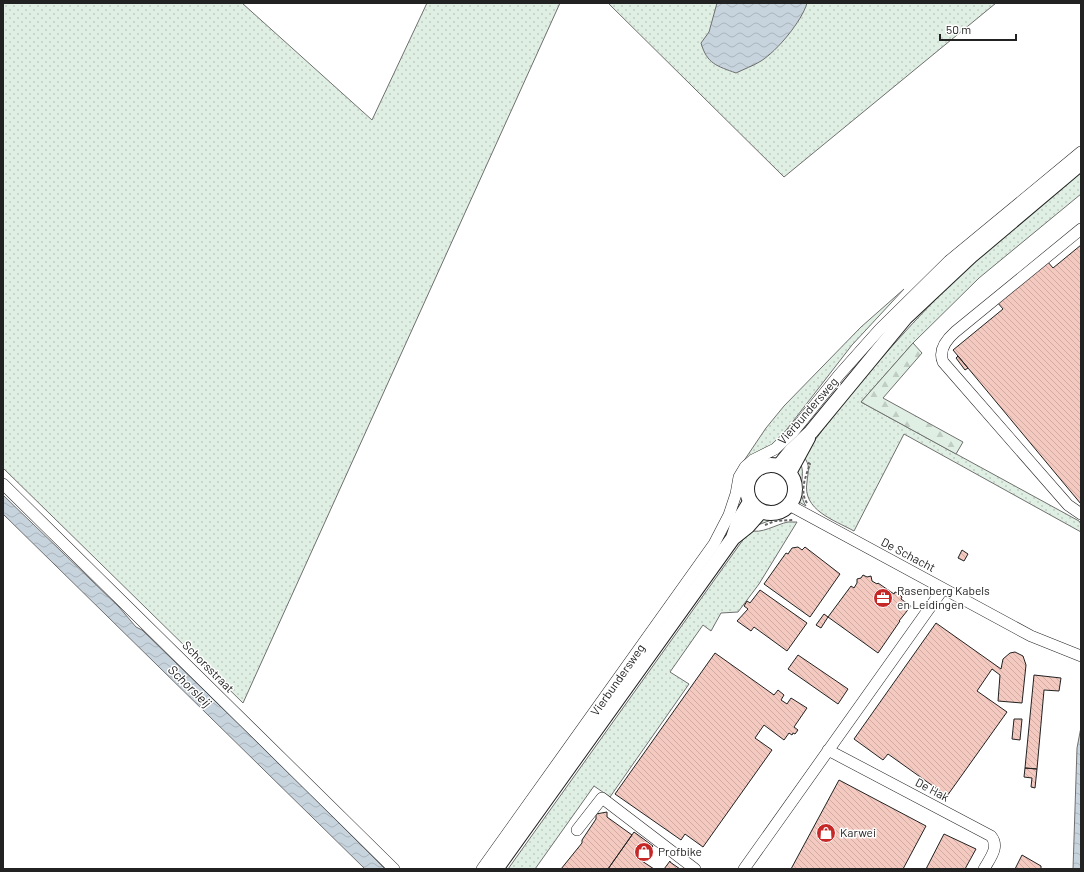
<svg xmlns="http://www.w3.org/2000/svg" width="1084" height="872" viewBox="0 0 1084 872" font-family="Barlow,sans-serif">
<defs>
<pattern id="grass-dots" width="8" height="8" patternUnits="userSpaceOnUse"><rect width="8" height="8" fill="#e0efe3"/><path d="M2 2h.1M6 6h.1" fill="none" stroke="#c0cdc2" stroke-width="1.8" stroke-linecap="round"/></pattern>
<pattern id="forest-firs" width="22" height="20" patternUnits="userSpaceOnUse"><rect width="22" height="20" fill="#e0efe3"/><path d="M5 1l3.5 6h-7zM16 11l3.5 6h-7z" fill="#c0cdc2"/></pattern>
<pattern id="water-waves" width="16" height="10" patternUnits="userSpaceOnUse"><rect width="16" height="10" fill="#c7d3dd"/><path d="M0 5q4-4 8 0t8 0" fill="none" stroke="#abb5bd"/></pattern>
<pattern id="building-back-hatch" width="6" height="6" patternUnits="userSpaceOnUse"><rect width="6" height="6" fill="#f3c9c0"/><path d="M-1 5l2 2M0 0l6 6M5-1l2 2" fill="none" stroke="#d0aca5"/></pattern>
</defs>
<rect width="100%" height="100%" fill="#fff"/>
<path fill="url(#grass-dots)" stroke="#6f6f6f" d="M3,3H242L372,120L427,3H560L243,703L3,468Z
M608,3H996L784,177Z
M1081,170V194L979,278L913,343L861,402L1079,521L1081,524V532L904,434L854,531C834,520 802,510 807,482C808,471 811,465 803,456C857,383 919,312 986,250C1016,221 1049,196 1081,170Z
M904,289L852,345L777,442L739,468L766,428L784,406L861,327Z
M799,461C808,474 795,489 806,506L799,502L795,493L792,477Z
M778,512L781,513L777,518L755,526C761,516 768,515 778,512Z
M788,522H797L759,584L738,612L721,613L711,631L703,625L670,672L689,684L610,797L594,786L535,869H508L750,530C760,535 777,524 788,522Z"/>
<path fill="url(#forest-firs)" stroke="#6f6f6f" d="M913,343L922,353L883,398L963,442L956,454L861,402Z"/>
<path fill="url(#water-waves)" stroke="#6f6f6f" d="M717,3H807C802,21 777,51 761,61C753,66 744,69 736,73C717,66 707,64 701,43L709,32Z
M3,495L119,607L136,627L142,630L305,788L385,869H365L3,514Z
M1081,727V869H1073L1077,748Z"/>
<path fill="url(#building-back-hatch)" stroke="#222" d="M1081,245V504L953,350L1003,309L997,302L1047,261L1053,268Z
M958,356L968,368L965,370L956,358Z
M798,547L802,550L805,547L840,574L810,617L764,584L786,553L788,554L792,548Z
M962,550L968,554L964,561L958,558Z
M863,575L867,577L871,576L872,581L877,584L878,583L894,594L895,592L898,593L902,597L901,599L911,606L899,621H900L878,653L828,617L851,586L854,588L857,583V579L861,578Z
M760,590L807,623L787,651L754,627L751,631L737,621L748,609L744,606L747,601L750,603Z
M824,614L828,617L821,628L816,625Z
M936,623L1001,669L1003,659L1010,653L1015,652L1023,656L1026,665L1022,703L998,701L1000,675L992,669L977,691L1007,712L947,796L888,754L883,760L854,739Z
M715,653L774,695L778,690L784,695L781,700L787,704L791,698L807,708L794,727L798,730L795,734L793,733L792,735L789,733L784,740L764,725L755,738L772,750L703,847L685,834L681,840L615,794Z
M798,655L848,689L838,704L788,669Z
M1034,675L1061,678L1059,691L1044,690L1037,769L1025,768Z
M1014,719H1022L1020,740L1012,739Z
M1025,768L1037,769L1035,788L1031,787L1032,778L1024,777Z
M839,780L926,826L903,869H791Z
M607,812V817L632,835L608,869H561L582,843V840L596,819V814Z
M634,832L653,846L642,861L654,869H608Z
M944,834L976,849L965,869H926Z
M1022,855L1041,866V869H1015Z
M670,861V862L680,869H664Z"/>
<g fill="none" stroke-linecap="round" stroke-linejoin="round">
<g stroke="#222" stroke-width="12">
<path id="minor" d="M1081,229L955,332C946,340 938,350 943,362L1068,505L1081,514
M3,484L394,869
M789,505L1031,636L1081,656
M828,750L991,836C1000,847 990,858 984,869
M577,830L602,798L695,869
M482,869L714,544L729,515L736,494L739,477L745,467L753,460L775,449L793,432L839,375L880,329L949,261L1081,152
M744,869L943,589"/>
</g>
<g stroke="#222" stroke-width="16">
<path id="major" d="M747 489a24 24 0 1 1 48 0a24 24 0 1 1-48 0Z
M779,466L792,450L811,432L905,318L971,256L1081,163
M789,473L808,438
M733,538L739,520L750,502
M496,869L733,538L748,526L761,511"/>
</g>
<path stroke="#646464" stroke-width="2" stroke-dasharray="3 2" stroke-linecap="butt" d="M807,503C799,491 806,476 810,464L807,462
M765,525L775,521L794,520"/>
<use href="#minor" stroke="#fff" stroke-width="11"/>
<use href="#major" stroke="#fff" stroke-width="14"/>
</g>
<defs>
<g id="office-disc" transform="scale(1)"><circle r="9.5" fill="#c62828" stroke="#fff"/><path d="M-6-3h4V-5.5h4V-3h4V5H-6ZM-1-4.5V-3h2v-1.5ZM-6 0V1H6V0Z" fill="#fff"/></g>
<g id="shop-disc" transform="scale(1)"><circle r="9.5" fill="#c62828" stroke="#fff"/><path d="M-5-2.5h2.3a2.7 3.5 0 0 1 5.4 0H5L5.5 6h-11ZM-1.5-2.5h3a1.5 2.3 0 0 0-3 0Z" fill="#fff"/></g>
</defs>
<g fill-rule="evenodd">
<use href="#office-disc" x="883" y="598"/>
<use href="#shop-disc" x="826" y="833"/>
<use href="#shop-disc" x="644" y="852"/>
</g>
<g text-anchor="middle" stroke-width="3" stroke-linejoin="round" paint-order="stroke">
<g font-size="12" fill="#222" stroke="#fff">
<text transform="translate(808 411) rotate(-49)" y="4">Vierbundersweg</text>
<text transform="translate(908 555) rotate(28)" y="4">De Schacht</text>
<text transform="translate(208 667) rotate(45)" y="4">Schorsstraat</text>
<text transform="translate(618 680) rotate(-55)" y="4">Vierbundersweg</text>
<text transform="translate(932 790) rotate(28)" y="4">De Hak</text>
</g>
<g font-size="12" fill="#222" stroke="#fff" text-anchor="start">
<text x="897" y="595">Rasenberg Kabels<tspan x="897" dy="14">en Leidingen</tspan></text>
<text x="840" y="837">Karwei</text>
<text x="658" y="856">Profbike</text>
</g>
<g font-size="13" font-style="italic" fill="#222" stroke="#fff">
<text transform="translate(190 686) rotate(44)" y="5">Schorsleij</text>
</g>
</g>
<rect width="1084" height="872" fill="none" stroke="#222222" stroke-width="8"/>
<path d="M940 34v6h76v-6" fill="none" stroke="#222222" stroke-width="2"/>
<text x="946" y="34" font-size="12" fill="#222222" stroke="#ffffff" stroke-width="3" paint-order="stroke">50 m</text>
</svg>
